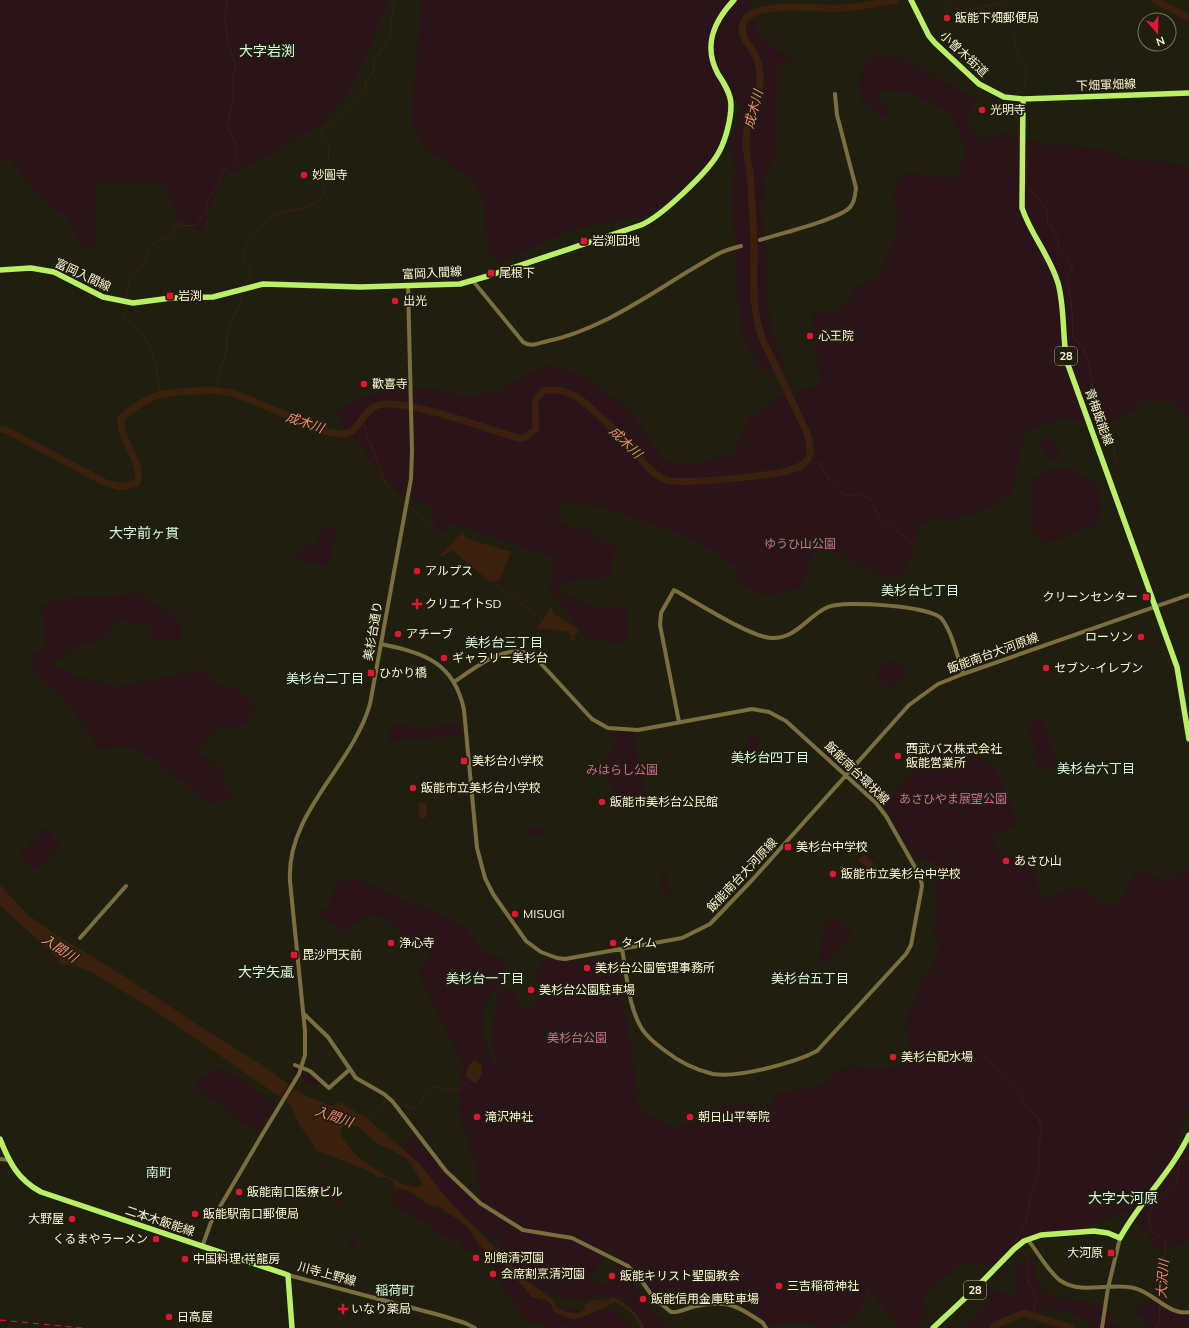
<svg xmlns="http://www.w3.org/2000/svg" width="1189" height="1328" viewBox="0 0 1189 1328" font-family="Mulish,'Noto Sans JP',sans-serif">
<rect width="100%" height="100%" fill="#201f0f"/>
<path fill="#2a1319" fill-rule="evenodd" d="M0,0H389L351,89L317,126L262,159L224,176L201,231L178,219L165,183L97,184L94,247L82,250L68,217L39,196L9,158L0,159Z
M420,0H751C747,14 740,23 740,38L747,28L749,21H755L757,31L777,50L793,57L777,69V108L774,157L764,177L766,197L760,206L768,267L770,331L787,369L765,375L743,338L738,298L733,200L735,166L729,144L742,106L734,97L726,100L727,111L719,144L712,158L665,204L643,217L576,228L498,263L488,251L485,206L471,177L427,151L411,123L422,2Z
M877,52L888,60L893,54L978,99L964,122L984,142L999,132L1043,143L1096,148L1134,160L1170,162L1189,169V422L1186,415L1168,401H1144L1122,419L1103,424L1071,420L1055,421L1025,431L1012,493L974,515L920,523L912,556L898,578L883,577L830,550H815C813,555 809,560 808,566C804,579 808,581 795,591L792,587C767,603 755,590 732,580L741,569L692,538L600,506L562,503L559,521L576,529L583,527L591,531L596,539L602,542L615,545L611,576L560,583L561,592L592,608L627,606L628,640L615,644L600,638L587,639L550,590L554,557L452,523L433,536V508L398,491L385,478L336,415L348,403L381,392L425,387L466,397L501,392L513,381L550,365L584,376L628,408L665,462L699,464L732,453L750,419L782,394L821,385L810,313L835,314L857,286L878,279L887,253L895,241L898,220L894,200L896,182L906,172L957,179L966,148L948,110L902,90L877,92L891,119L877,112L865,100L861,102L858,77Z
M1048,435L1061,453L1050,461L1037,443Z
M1054,468C1088,469 1110,488 1098,524L1046,543L1033,534L1032,478L1042,472Z
M326,526L337,528L329,566L296,560L297,547L316,545L317,539Z
M138,593L182,621V639L167,641L151,636V626L119,619L101,639L78,646L52,665L76,676L118,687L205,669L213,681L238,690L255,705L245,725L219,728L195,749L227,774L221,781L233,800L210,803L155,760L129,746L99,750L64,698L39,677L30,663L33,655L47,648L41,604L86,596H117Z
M884,661L902,662L906,674L893,688L886,681L875,682L873,679L881,670Z
M1040,719L1059,764L1040,771L1033,752L1036,750L1026,724Z
M391,724L424,729L460,724L461,735L389,742Z
M617,730L632,731L647,805H623L598,764C611,760 615,742 617,730Z
M748,736H758L757,750L752,757L747,753Z
M944,739L965,752L983,759L993,766L1002,781L1017,824L989,836L1006,855L1030,856L1039,891L1048,900L1075,886L1084,887L1103,906H1117L1134,872L1144,871L1166,883L1189,868V1106L1175,1146L1189,1149V1242L1161,1251L1126,1211L1075,1231L1039,1233L1018,1241L990,1268L978,1260L958,1267L923,1294L927,1315L918,1328H900L866,1286L865,1302L849,1323L828,1328L802,1323L769,1325L742,1301C726,1304 721,1295 708,1295C687,1294 684,1304 663,1292L660,1299L655,1297L640,1275L635,1287L656,1316L662,1317L665,1322L659,1328H646C639,1318 631,1304 621,1297C616,1294 580,1300 569,1299C561,1298 536,1288 529,1283C514,1271 508,1254 497,1239L488,1237L423,1183L401,1146L413,1137L481,1206L477,1168L458,1112L463,1066L418,971L431,953L383,918L369,914L345,932L316,913L328,907L337,882L352,877L464,925L481,951L505,959V978L484,1005L481,1034L497,1071V1062L491,1040L498,995L510,987L519,1006L533,1010L539,996L537,968L545,959C570,965 590,961 615,955L639,1097H636L638,1108L650,1116L674,1127L704,1119L701,1110L744,1103L765,1112L771,1106L776,1095L821,1085L845,1066L875,1068L905,1066L910,1035L905,1026L921,982L931,969L941,943L932,935L938,912L935,885L952,862L967,849L952,859L941,873L937,862L914,857L883,804ZM600,1249L621,1255L614,1265L624,1276L605,1284L589,1281L604,1257L595,1252Z
M45,827L60,845L36,869L19,854Z
M546,827L547,833L528,835L527,828Z
M667,874L671,897L665,899L660,875Z
M832,916L852,933L822,966L818,961L827,919Z
M219,1067L276,1103L258,1133L193,1085Z
M290,1067C303,1069 311,1077 321,1085C307,1084 298,1078 290,1067Z
M318,1180C328,1182 336,1193 341,1202V1204L328,1200L330,1192L316,1188Z
M398,1190L408,1191L422,1203L457,1219L468,1229L479,1246L487,1247L512,1274L559,1306L586,1312L612,1311L623,1316L632,1328H575C567,1322 557,1327 548,1328L545,1323L535,1324L523,1319L519,1308L496,1279L500,1275L472,1249L463,1251L460,1242L451,1241L428,1222L401,1211L392,1204L393,1196Z
M351,1235L358,1236L355,1249L348,1248Z
M1026,1253L1036,1259C1033,1274 1038,1282 1046,1294L1103,1306L1115,1324L1127,1328H1095L1086,1319L1067,1312L1047,1309L1013,1313L985,1328H964L990,1301L981,1291L986,1285L994,1291H1003L1009,1297L1016,1294V1264L1026,1260Z
M1148,1301L1157,1303L1189,1318V1328H1144L1146,1327L1142,1316L1134,1314L1136,1307Z"/>
<path fill="#3b200e" fill-rule="evenodd" d="M463,531L465,538L511,552L500,579L491,582L487,579L453,551L439,557Z
M552,606L553,613L576,628L578,632L574,636L575,640H570L571,636L569,632C559,631 542,626 535,631Z
M418,803H426L427,817L419,818Z
M864,854L874,863L869,869L858,860Z
M0,885L28,915L55,934L127,978L210,1033L262,1065L302,1094L331,1106L339,1102L369,1120L419,1163L449,1201L526,1280L554,1301L557,1307L567,1312L578,1313L585,1309L584,1306C591,1300 597,1299 606,1301L612,1297C624,1302 641,1315 644,1328H640C640,1318 623,1305 614,1302C605,1307 584,1317 575,1319C568,1320 559,1314 553,1311L551,1304L546,1300L532,1297L506,1267L479,1245L469,1229L463,1223L438,1206L429,1205L408,1190L396,1188L392,1180L387,1177H378L367,1170L315,1150L313,1143L300,1126L292,1107L283,1099L151,1008L91,972L74,965H62C45,942 20,926 0,905ZM344,1124C365,1126 362,1132 377,1143C383,1147 391,1149 397,1153C410,1160 416,1170 422,1184L418,1188C414,1185 409,1187 404,1184C379,1173 352,1158 340,1133Z
M474,1060L481,1064C483,1073 482,1077 475,1083L465,1077L468,1066Z"/>
<path fill="#201f0f" d="M289,1083L295,1087L285,1104L280,1099Z"/>
<g fill="none" stroke-linecap="round" stroke-linejoin="round">
<path stroke="#3b200e" stroke-width="1" d="M945,0C963,19 978,6 998,4L1009,11L1014,28
M1014,35L1015,47L1027,72L1023,90L1016,94
M1015,104L1014,111L1019,124V155
M1027,155L1026,184L1045,207L1048,214L1047,221L1057,238L1059,248L1067,256L1073,269L1066,276C1071,297 1074,316 1072,337L1083,347L1089,364L1095,403L1101,418L1110,428L1117,465
M243,286C244,282 250,279 251,274C252,267 245,264 244,258C242,245 263,224 273,217C287,207 333,211 323,182L318,181C324,175 323,168 329,162L328,156L330,144L319,133L365,90L366,81L372,75L375,61L390,37L394,0
M127,299C127,287 128,272 141,268L152,245L160,239L169,237L177,226C184,224 190,227 197,225L206,211L208,200L220,182L221,174L236,161V144L227,125L233,101V76L236,65L229,47L225,21L227,0
M127,306L123,315C128,325 139,328 145,337C156,354 157,376 161,395
M216,390L221,367L227,351L226,344L230,323L240,305L242,291
M359,422L364,426L386,485L404,503
M806,461L820,464L830,481L844,496L859,494L871,499L878,516L915,545
M408,506L452,542
M492,581L542,619
M982,1054L1022,1097L1026,1105L1039,1120L1041,1126V1135L1039,1143L1038,1176L1035,1186L1031,1191L1026,1223L1015,1242L1017,1245
M392,1099H397L409,1109L422,1102L424,1093L430,1087C446,1085 456,1099 469,1080
M366,1119L387,1100
M1019,1247L1028,1256V1281L1036,1299L1033,1314
M1161,1300C1162,1293 1159,1288 1159,1281C1160,1268 1165,1257 1166,1244L1165,1241L1151,1230L1148,1215L1154,1204L1177,1180L1179,1166L1182,1161L1189,1157
M1156,1328L1159,1322L1160,1305"/>
<path stroke="#3b200e" stroke-width="7" d="M1154,0L1189,18
M0,429L6,430L106,483L122,487L137,483C145,465 118,438 121,418C130,410 140,403 151,398C165,391 217,388 232,393C253,400 273,410 294,418C308,424 327,434 343,434C360,433 361,410 379,405C404,398 489,429 517,438H524L536,429L535,401L543,391C571,385 588,405 607,423C612,428 619,432 623,437C634,449 650,475 666,480C683,485 771,476 790,470C812,464 813,453 807,433L762,338C751,304 754,283 754,248C754,227 752,206 751,184C750,168 745,152 746,136C747,117 760,103 760,81C761,73 759,65 756,57C750,45 734,31 747,17C769,0 816,10 844,8C861,7 878,3 895,0
M993,1328L995,1325L1024,1313L1072,1328"/>
<path stroke="#7b6f3f" stroke-width="4" d="M760,240C778,234 842,219 851,206C855,201 855,195 856,188L837,115L835,94
M473,281L523,342C530,347 537,344 544,342C608,329 661,285 718,254C725,250 733,248 741,246
M381,644C424,653 454,662 464,710L477,848L485,878L493,894L526,941L541,952L557,958L565,959L682,938L710,924L754,878L909,705L938,684L963,674L1189,595
M454,682C477,667 506,641 534,656L592,719L608,728L638,730L752,709L769,712L786,721L876,803L886,816L920,876L922,886L911,945L906,954L817,1051C794,1063 739,1078 713,1074C696,1070 678,1061 664,1050C656,1044 647,1037 642,1029C628,1006 627,975 622,949
M679,722L660,625L661,613L674,590C695,601 750,637 771,638C797,639 807,616 828,607C844,600 929,606 941,618C951,629 958,658 963,674
M80,938L126,886
M304,1014L328,1037L356,1078L384,1094L393,1102L446,1171L480,1203L523,1230L572,1238L628,1266L641,1280L653,1297L671,1312C680,1313 687,1308 696,1306C727,1299 738,1306 763,1323L766,1328
M305,1031L290,881C286,813 352,767 370,704L411,479L412,451L408,285
M295,1065L310,1071L329,1088L349,1070
M0,1159L9,1160
M1028,1240C1037,1251 1049,1273 1061,1281C1082,1295 1111,1282 1134,1288C1153,1292 1169,1316 1189,1312
M202,1247L211,1222L262,1135
M288,1275L443,1316L465,1323L475,1328
M1102,1328L1108,1288L1120,1238"/>
<path stroke="#baf065" stroke-width="5.5" d="M911,0L929,36L935,43L979,84L1004,97L1023,99L1189,93
M1023,99L1022,208C1031,235 1050,256 1058,283C1065,308 1062,336 1067,362L1177,667L1189,739
M0,270L31,268L54,272L103,297L133,303L171,298L213,297L263,284L360,287L460,284L488,276L641,225C661,217 709,171 719,152C726,139 731,119 731,105C731,94 724,83 718,74C703,46 713,22 734,0
M0,1139C9,1162 18,1180 41,1192L288,1275L292,1328
M933,1328L978,1286L1014,1249L1024,1241L1041,1235L1094,1231L1108,1233L1120,1238C1140,1201 1171,1173 1189,1135"/>
<path stroke="#e31632" stroke-width="1" stroke-dasharray="6 5" stroke-linecap="butt" d="M0,1320L82,1328"/>
<path stroke="#7b6f3f" stroke-width="4" d="M262,1135L299,1074L305,1055V1031"/>
</g>
<g fill="#e31632" stroke="#201f0f" stroke-width="1.5">
<circle cx="947" cy="18" r="4"/>
<circle cx="982" cy="110" r="4"/>
<circle cx="304" cy="175" r="4"/>
<rect x="580" y="237" width="8" height="8" rx="2"/>
<rect x="487" y="269" width="8" height="8" rx="2"/>
<rect x="166" y="292" width="8" height="8" rx="2"/>
<circle cx="395" cy="301" r="4"/>
<circle cx="810" cy="336" r="4"/>
<circle cx="364" cy="384" r="4"/>
<circle cx="417" cy="571" r="4"/>
<rect x="1142" y="593" width="8" height="8" rx="2"/>
<path d="M415 598h4v4h4v4h-4v4h-4v-4h-4v-4h4z"/>
<circle cx="398" cy="634" r="4"/>
<circle cx="1141" cy="637" r="4"/>
<circle cx="444" cy="658" r="4"/>
<circle cx="1046" cy="668" r="4"/>
<rect x="367" y="669" width="8" height="8" rx="2"/>
<circle cx="898" cy="756" r="4"/>
<rect x="460" y="757" width="8" height="8" rx="2"/>
<circle cx="413" cy="788" r="4"/>
<circle cx="602" cy="802" r="4"/>
<rect x="784" y="843" width="8" height="8" rx="2"/>
<circle cx="1006" cy="861" r="4"/>
<circle cx="833" cy="874" r="4"/>
<circle cx="515" cy="914" r="4"/>
<circle cx="391" cy="943" r="4"/>
<circle cx="613" cy="943" r="4"/>
<rect x="290" y="951" width="8" height="8" rx="2"/>
<circle cx="587" cy="968" r="4"/>
<circle cx="531" cy="990" r="4"/>
<circle cx="893" cy="1057" r="4"/>
<circle cx="477" cy="1117" r="4"/>
<circle cx="690" cy="1117" r="4"/>
<circle cx="239" cy="1192" r="4"/>
<circle cx="195" cy="1214" r="4"/>
<circle cx="72" cy="1219" r="4"/>
<circle cx="156" cy="1239" r="4"/>
<rect x="1107" y="1249" width="8" height="8" rx="2"/>
<circle cx="476" cy="1258" r="4"/>
<circle cx="185" cy="1259" r="4"/>
<circle cx="493" cy="1274" r="4"/>
<circle cx="612" cy="1276" r="4"/>
<circle cx="779" cy="1286" r="4"/>
<circle cx="643" cy="1299" r="4"/>
<path d="M341 1303h4v4h4v4h-4v4h-4v-4h-4v-4h4z"/>
<circle cx="169" cy="1317" r="4"/>
</g>
<g text-anchor="middle" stroke-width="3.5" stroke-linejoin="round" paint-order="stroke">
<g fill="#201f0f" stroke="#b9b698" stroke-width="1">
<rect x="1055" y="347" width="22" height="18" rx="3"/>
<rect x="964" y="1281" width="22" height="18" rx="3"/>
</g>
<g font-size="11" font-weight="bold" fill="#fbf6d3">
<text x="1066" y="360">28</text>
<text x="975" y="1294">28</text>
</g>
<g font-size="12" fill="#fbf6d3" stroke="#201f0f" text-anchor="start">
<text x="955" y="22">飯能下畑郵便局</text>
<text x="990" y="114">光明寺</text>
<text x="312" y="179">妙圓寺</text>
<text x="592" y="245">岩渕団地</text>
<text x="499" y="277">尾根下</text>
<text x="178" y="300">岩渕</text>
<text x="403" y="305">出光</text>
<text x="818" y="340">心王院</text>
<text x="372" y="388">歡喜寺</text>
<text x="425" y="575">アルプス</text>
<text x="1138" y="601" text-anchor="end">クリーンセンター</text>
<text x="425" y="608">クリエイトSD</text>
<text x="406" y="638">アチーブ</text>
<text x="1133" y="641" text-anchor="end">ローソン</text>
<text x="452" y="662">ギャラリー美杉台</text>
<text x="1054" y="672">セブン-イレブン</text>
<text x="379" y="677">ひかり橋</text>
<text x="906" y="753">西武バス株式会社<tspan x="906" dy="14">飯能営業所</tspan></text>
<text x="472" y="765">美杉台小学校</text>
<text x="421" y="792">飯能市立美杉台小学校</text>
<text x="610" y="806">飯能市美杉台公民館</text>
<text x="796" y="851">美杉台中学校</text>
<text x="1014" y="865">あさひ山</text>
<text x="841" y="878">飯能市立美杉台中学校</text>
<text x="523" y="918">MISUGI</text>
<text x="399" y="947">浄心寺</text>
<text x="621" y="947">タイム</text>
<text x="302" y="959">毘沙門天前</text>
<text x="595" y="972">美杉台公園管理事務所</text>
<text x="539" y="994">美杉台公園駐車場</text>
<text x="901" y="1061">美杉台配水場</text>
<text x="485" y="1121">滝沢神社</text>
<text x="698" y="1121">朝日山平等院</text>
<text x="247" y="1196">飯能南口医療ビル</text>
<text x="203" y="1218">飯能駅南口郵便局</text>
<text x="64" y="1223" text-anchor="end">大野屋</text>
<text x="148" y="1243" text-anchor="end">くるまやラーメン</text>
<text x="1103" y="1257" text-anchor="end">大河原</text>
<text x="484" y="1262">別館清河園</text>
<text x="193" y="1263">中国料理 祥龍房</text>
<text x="501" y="1278">会席割烹清河園</text>
<text x="620" y="1280">飯能キリスト聖園教会</text>
<text x="787" y="1290">三吉稲荷神社</text>
<text x="651" y="1303">飯能信用金庫駐車場</text>
<text x="351" y="1313">いなり薬局</text>
<text x="177" y="1321">日高屋</text>
</g>
<g font-size="12" fill="#fbf6d3" stroke="#201f0f">
<text transform="translate(964 54) rotate(43)" y="4">小曽木街道</text>
<text transform="translate(1106 85) rotate(-2)" y="4">下畑軍畑線</text>
<text transform="translate(432 273) rotate(-3)" y="4">富岡入間線</text>
<text transform="translate(83 275) rotate(25)" y="4">富岡入間線</text>
<text transform="translate(1099 417) rotate(70)" y="4">青梅飯能線</text>
<text transform="translate(373 631) rotate(-80)" y="4">美杉台通り</text>
<text transform="translate(993 653) rotate(-20)" y="4">飯能南台大河原線</text>
<text transform="translate(857 773) rotate(44)" y="4">飯能南台環状線</text>
<text transform="translate(742 875) rotate(-47)" y="4">飯能南台大河原線</text>
<text transform="translate(160 1221) rotate(18)" y="4">二本木飯能線</text>
<text transform="translate(327 1274) rotate(15)" y="4">川寺上野線</text>
</g>
<g font-size="12" fill="#d3679b" stroke="#201f0f">
<text x="800" y="548">ゆうひ山公園</text>
<text x="622" y="774">みはらし公園</text>
<text x="953" y="803">あさひやま展望公園</text>
<text x="577" y="1042">美杉台公園</text>
</g>
<g font-size="13" font-style="italic" fill="#f0896b" stroke="#201f0f">
<text transform="translate(753 109) rotate(-75)" y="5">成木川</text>
<text transform="translate(305 422) rotate(19)" y="5">成木川</text>
<text transform="translate(626 442) rotate(44)" y="5">成木川</text>
<text transform="translate(60 948) rotate(33)" y="5">入間川</text>
<text transform="translate(334 1116) rotate(19)" y="5">入間川</text>
<text transform="translate(1162 1279) rotate(-86)" y="5">大沢川</text>
</g>
<g font-size="13" fill="#d5fbda" stroke="#201f0f">
<text x="920" y="595">美杉台七丁目</text>
<text x="504" y="647">美杉台三丁目</text>
<text x="325" y="683">美杉台二丁目</text>
<text x="770" y="762">美杉台四丁目</text>
<text x="1096" y="773">美杉台六丁目</text>
<text x="485" y="983">美杉台一丁目</text>
<text x="810" y="983">美杉台五丁目</text>
<text x="159" y="1177">南町</text>
<text x="395" y="1295">稲荷町</text>
</g>
<g font-size="14" fill="#d5fbda" stroke="#201f0f">
<text x="267" y="56">大字岩渕</text>
<text x="144" y="538">大字前ヶ貫</text>
<text x="266" y="977">大字矢颪</text>
<text x="1123" y="1203">大字大河原</text>
</g>
</g>
<g transform="translate(1157 32) rotate(160)"><circle r="19" fill="#201f0f" stroke="#78755d"/>
<path d="M0-3L7 15L0 10L-7 15Z" fill="#e31632"/>
<text y="-6" font-size="11" font-weight="bold" text-anchor="middle" fill="#fbf6d3">N</text>
</g>
</svg>
